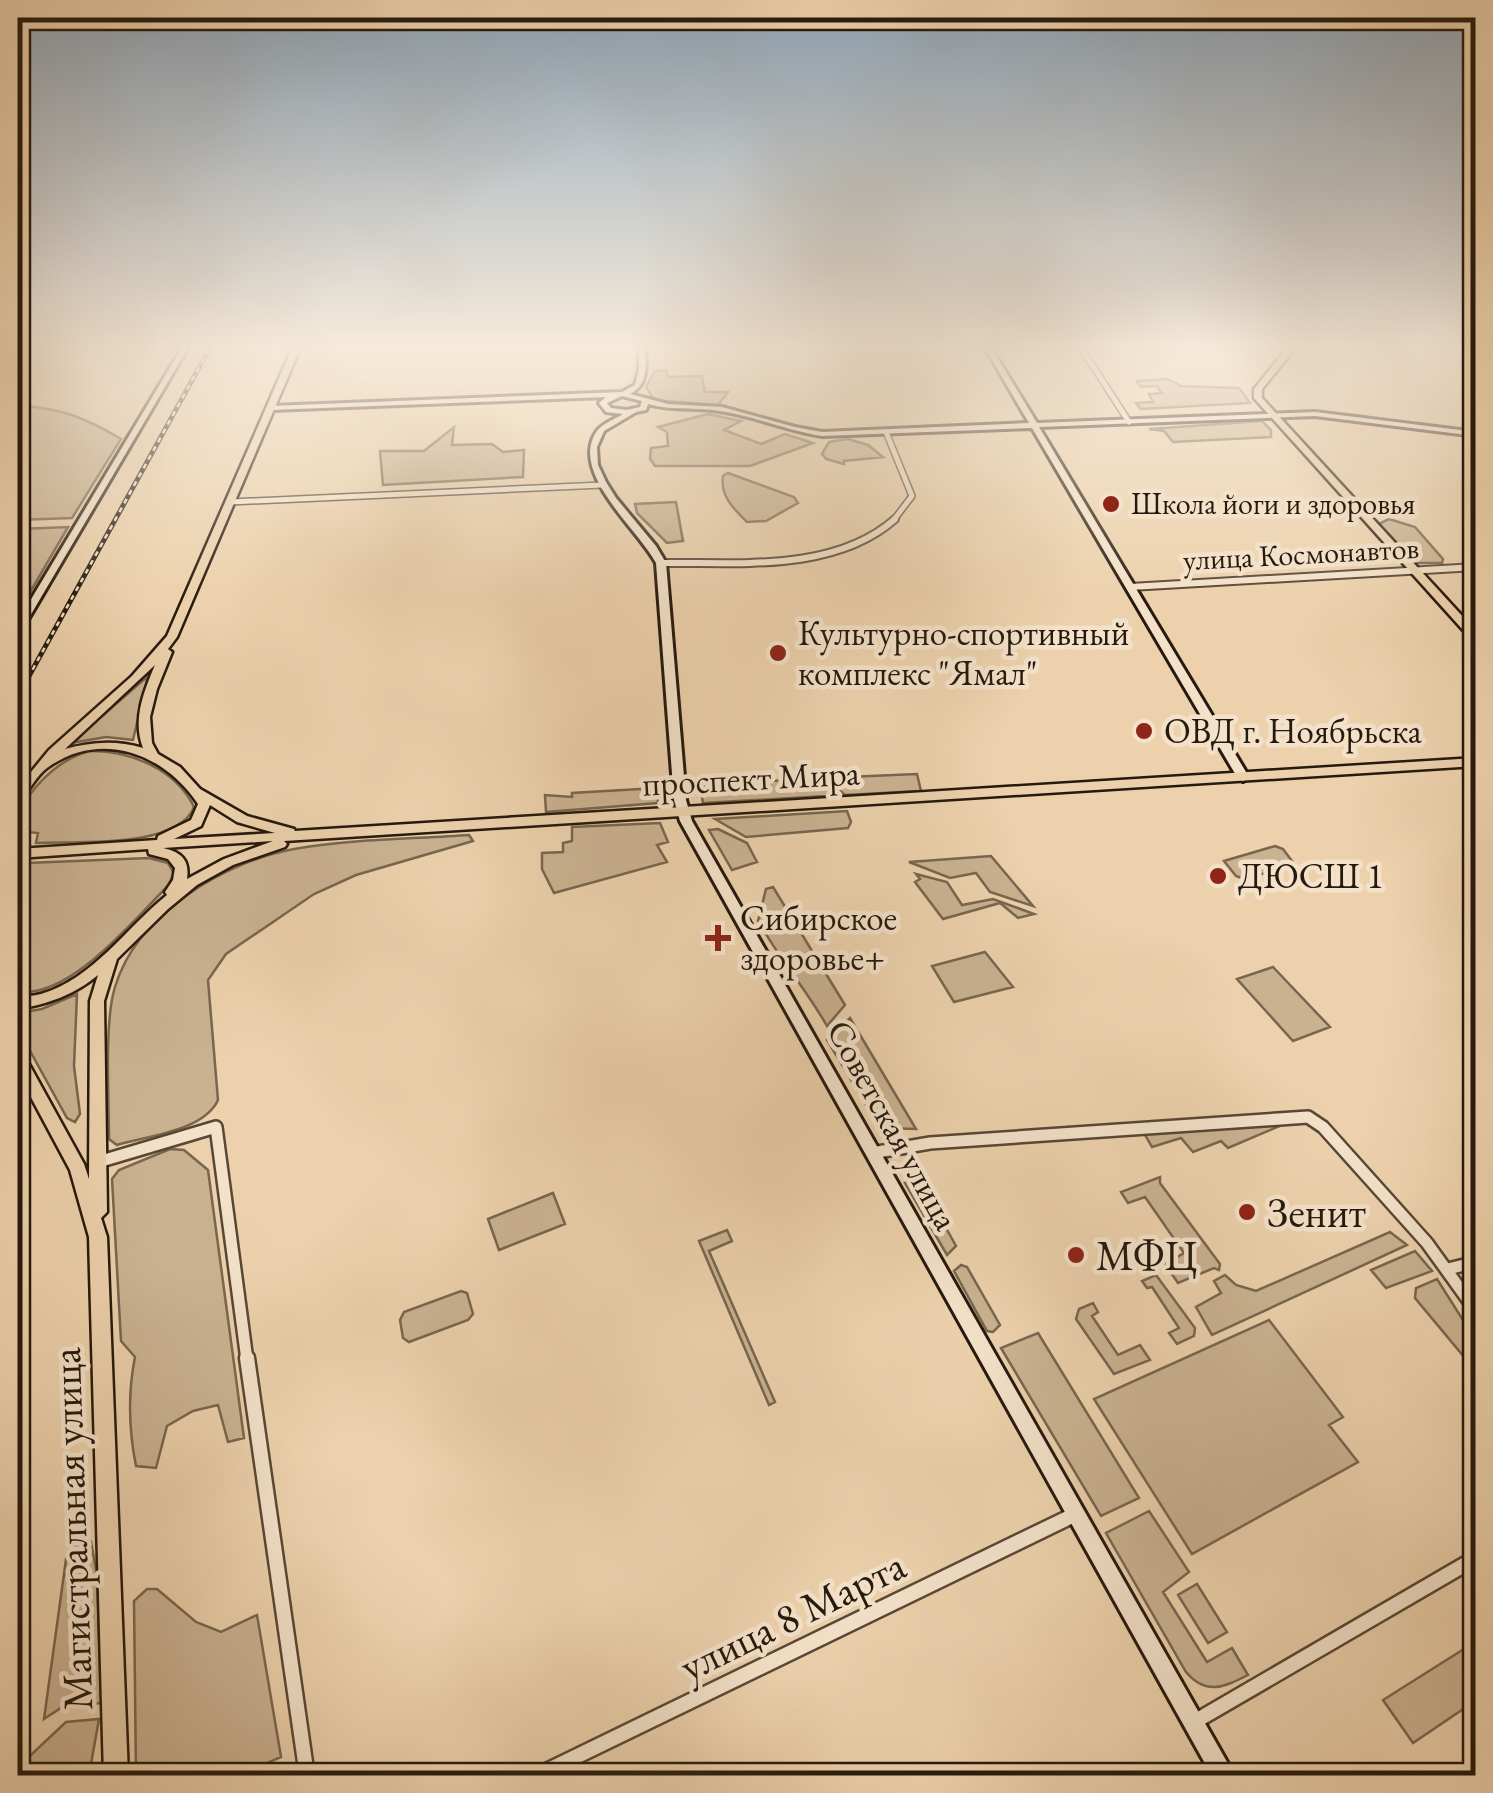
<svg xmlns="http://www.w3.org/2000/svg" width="1493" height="1793" viewBox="0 0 1493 1793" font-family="'EB Garamond',serif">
<rect width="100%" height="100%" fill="#ecd1ac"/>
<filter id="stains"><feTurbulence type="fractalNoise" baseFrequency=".002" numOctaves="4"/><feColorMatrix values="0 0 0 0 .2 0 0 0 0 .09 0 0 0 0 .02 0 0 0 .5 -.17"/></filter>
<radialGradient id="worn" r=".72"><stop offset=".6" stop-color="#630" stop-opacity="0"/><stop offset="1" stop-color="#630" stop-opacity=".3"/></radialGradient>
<path fill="#cab291" stroke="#78664f" stroke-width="2.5" d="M666,370L668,377L702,376L705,392H728L718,405L654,400L646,387L655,371Z
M1168,379L1181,386L1239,388L1250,403L1141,409L1136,403L1153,402L1149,394L1162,393L1157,386L1141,387L1137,381Z
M18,406C59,407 86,418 121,439L72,518L18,520Z
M708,414L741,421L724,430L761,444L785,434L813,443L750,466H655L650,459L651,448L668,446L667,432L658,427Z
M1262,421L1271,430V437L1173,442L1164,431L1149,429Z
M454,427L452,445L492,444L503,452L524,450L523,477L383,485L380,451H424Z
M848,439L868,445L883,457L844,461V464L826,459L822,454L829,442Z
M728,473L794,497L798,503L766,521L747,522C733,508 720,496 723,476Z
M676,502L683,541L667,543L637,513L635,504Z
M1389,519L1415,527L1443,559L1442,563H1412L1377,525Z
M68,527L18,613V529Z
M148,676L133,740L106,737L71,743Z
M89,751C129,750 176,769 194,807C178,849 76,841 36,843L38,833L18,831C17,796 57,760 89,751Z
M917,774L921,791L845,795L839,790V782L847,777Z
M822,778L831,784L832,791L826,796L703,803L700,786L723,785L725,792L739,791V783Z
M657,788L658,803L546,812L545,795L572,797V793Z
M847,811L851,822L848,828L746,837L715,819Z
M660,823L668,842L657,845L667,862L554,893L542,869V853L563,852V843L572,841V827Z
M718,829L747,843L757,862L732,870L709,830Z
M469,835L473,841L356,875L314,894L226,954L208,980L218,1100C204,1131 147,1136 117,1145L109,1139C109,1100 104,1022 115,987C137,914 223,862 294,849C351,839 412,839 469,835Z
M1275,846L1283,849L1295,865L1244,879L1236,876L1224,861Z
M991,856L1033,906L990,892L976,873L950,878L909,862Z
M149,858L168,863L174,873L168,886C132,921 71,998 18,992V874L27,863Z
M916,874L947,882L962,905L993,899L1034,914L1018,918L1000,903L943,919L915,882L920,879Z
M773,887L845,1005L827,1026C806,989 779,958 758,921L766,889Z
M985,952L1013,987L954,1002L932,966Z
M1273,967L1330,1027L1293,1041L1237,979Z
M77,994L74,1066L80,1114L75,1122L67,1118L18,1029V1013L42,1009Z
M850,1018L916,1129L880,1128L827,1040Z
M1276,1122L1282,1125L1228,1148L1221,1141L1193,1152L1181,1138L1152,1147L1144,1133Z
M170,1149L184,1150L208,1170L244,1438L228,1442L218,1405L193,1411L167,1426L156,1468L136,1466C129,1431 128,1392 135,1357L121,1341L112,1179L119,1170Z
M1160,1177V1183L1220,1264L1219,1270L1214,1268L1178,1283L1165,1264L1184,1253L1145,1197L1128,1203L1121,1192Z
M919,1179L956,1246L947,1255L905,1183Z
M553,1193L565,1224L499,1250L488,1219Z
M727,1230L732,1241L709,1251L775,1402L769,1405L699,1241Z
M1390,1232L1407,1245L1212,1335L1196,1307L1221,1293L1214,1281L1225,1275L1236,1285L1256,1291Z
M1415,1251L1432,1271L1386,1288L1371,1270Z
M961,1265L967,1267L1000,1325L993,1332L987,1331L954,1271Z
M1156,1275L1195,1328L1194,1336L1177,1344L1169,1333L1179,1328L1152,1287L1147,1288L1142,1281Z
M1437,1279L1475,1339V1370L1415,1298L1416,1288Z
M461,1291L467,1293L473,1314L468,1320L409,1342L403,1338L400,1320L404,1312Z
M1093,1303L1098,1312L1092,1316L1118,1355L1140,1345L1150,1360L1114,1374L1076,1319L1079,1309Z
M1269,1320L1343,1417L1329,1425L1358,1462L1192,1554L1094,1399Z
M1038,1333L1139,1498L1101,1516L1001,1348Z
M1149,1511L1189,1572L1163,1592L1207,1662L1232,1648L1248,1675C1224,1687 1206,1696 1186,1672L1106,1533Z
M80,1538L91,1542L97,1575L101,1703L64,1706L44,1719L67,1552Z
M1197,1584L1227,1632L1208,1643L1178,1595Z
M147,1589H157L196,1622L221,1632L257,1615L281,1757L251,1770L248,1775H136L134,1601Z
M1475,1642V1701L1413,1743L1383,1700Z
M99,1719L89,1775H18V1767L66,1722Z"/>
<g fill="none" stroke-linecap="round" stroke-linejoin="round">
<g stroke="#584735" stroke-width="8">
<path id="street-far3" d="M1080,346L1129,422
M886,432L912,496L893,521
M230,502L602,485"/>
</g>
<g stroke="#584735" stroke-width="10">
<path id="street-far2" d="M661,563C737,562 834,573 895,519
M1130,587L1476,567"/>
</g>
<g stroke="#584735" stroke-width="16">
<path id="street-far1" d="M872,1153L930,1143L1308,1117L1323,1127L1427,1243L1476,1311
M98,1162L216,1127L247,1360
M1448,1269L1476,1262"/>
</g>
<g stroke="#584735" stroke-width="19">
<path id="street" d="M247,1358L307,1776
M1194,1722L1476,1558
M536,1776L1076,1514"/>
</g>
<g stroke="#26190d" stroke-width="6">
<path id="secondary" d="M183,346H189L23,628L18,631V621Z
M639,346H645C646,365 649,384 630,394L668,404L722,407L795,427L822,432L1029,423L984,346H990L1037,423L1315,412L1476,432V436L1315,416L1039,427L1249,777L1243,781L1237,777L1032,428L822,436C787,431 755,416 720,411C696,407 672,411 648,404L646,410L636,412L604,431L597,447L598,465L606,482L616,498L656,546L666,563L686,800L692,821L1235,1776H1212L680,821L674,800L656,563C638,529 568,472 597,431C602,424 615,419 623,414L606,412L599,403L606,397L271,410L267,408L271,406L622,392L635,385L639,370ZM622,396L642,401L640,407L627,410L611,408L607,403Z"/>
</g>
<g stroke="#26190d" stroke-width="5">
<path id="primary" d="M293,346H301L177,637L168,649L172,652L157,689L150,717L152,743L158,754L180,767L200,789L247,816L294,829L295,831L1476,758V766L284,841L287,844L285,847L233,865L197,885L168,909L117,959L104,1001L107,1212L101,1218L107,1237L128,1776H104L89,1237L70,1170L18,1073V1053L24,1055L84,1164L89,1179L90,1001L98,975C74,995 48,1004 18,1009V997C25,996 34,996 41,994C93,979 127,927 167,895L165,892L173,880L175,868L168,859L149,854L148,849L18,858V849L157,840L158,836L191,820L198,804C164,753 100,729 47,768C37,775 30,789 22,799L18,800V788L49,750L132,676L167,636ZM155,665C144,691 132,720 143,748C115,740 92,742 65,749ZM210,805L237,822L275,833L174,839L201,826ZM273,841L224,859L187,879C190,860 181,852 163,848Z
M1289,346H1297L1262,389V398L1476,631V641L1472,640L1254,398V389Z"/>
</g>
<use href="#street-far3" stroke="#f3e1c9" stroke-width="5"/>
<use href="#street-far2" stroke="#f3e1c9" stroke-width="6"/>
<use href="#street-far1" stroke="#f3e1c9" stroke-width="11"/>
<use href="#street" stroke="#f3e1c9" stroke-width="14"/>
<use href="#secondary" fill="#f3e1c9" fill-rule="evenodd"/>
<use href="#primary" fill="#ecd1ac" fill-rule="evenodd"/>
<g stroke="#26190d" stroke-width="5">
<path id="rail" d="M18,696L211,346"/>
</g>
<use href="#rail" stroke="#f3e1c9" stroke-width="2.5" stroke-dasharray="5" stroke-linecap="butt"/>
</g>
<linearGradient id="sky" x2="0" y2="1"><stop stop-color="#8fa6ba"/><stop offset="0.58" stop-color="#f6eada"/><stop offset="1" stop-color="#f6eada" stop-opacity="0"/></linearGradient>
<rect width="1493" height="597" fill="url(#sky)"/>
<g fill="#8f2418" stroke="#f3e1c9" stroke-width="4">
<circle cx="1111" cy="504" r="10"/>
<circle cx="778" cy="653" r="10"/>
<circle cx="1144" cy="731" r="10"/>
<circle cx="1218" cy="876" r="10"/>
<path d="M713 923h10v10h10v10h-10v10h-10v-10h-10v-10h10z"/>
<circle cx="1247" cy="1212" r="10"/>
<circle cx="1076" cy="1255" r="10"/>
</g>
<g text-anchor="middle" stroke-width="9" stroke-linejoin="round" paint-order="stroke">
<g font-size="30" fill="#26190d" stroke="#f3e1c9" text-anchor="start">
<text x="1131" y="514">Школа йоги и здоровья</text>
</g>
<g font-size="30" fill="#26190d" stroke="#f3e1c9">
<text transform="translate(1301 554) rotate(-3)" y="10">улица Космонавтов</text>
</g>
<g font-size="35" fill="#26190d" stroke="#f3e1c9" text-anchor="start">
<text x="798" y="645">Культурно-спортивный<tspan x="798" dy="40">комплекс "Ямал"</tspan></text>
<text x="1164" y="743">ОВД г. Ноябрьска</text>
<text x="1238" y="888">ДЮСШ 1</text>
<text x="740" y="930">Сибирское<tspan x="740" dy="40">здоровье+</tspan></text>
</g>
<g font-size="35" fill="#26190d" stroke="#f3e1c9">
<text transform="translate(751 778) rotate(-3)" y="12">проспект Мира</text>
<text transform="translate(893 1125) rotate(61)" y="12">Советская улица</text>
</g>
<g font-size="42" fill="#26190d" stroke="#f3e1c9" text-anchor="start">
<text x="1267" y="1227">Зенит</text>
<text x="1096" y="1270">МФЦ</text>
</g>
<g font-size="42" fill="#26190d" stroke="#f3e1c9">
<text transform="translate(71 1529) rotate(-92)" y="15">Магистральная улица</text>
<text transform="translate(792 1615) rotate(-26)" y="15">улица 8 Марта</text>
</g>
</g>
<rect width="1493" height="1793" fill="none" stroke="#ecd1ac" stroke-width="60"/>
<rect x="20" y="20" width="1453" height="1753" fill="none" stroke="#26190d" stroke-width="5"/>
<rect x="30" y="30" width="1433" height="1733" fill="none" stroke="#26190d" stroke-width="2.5"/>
<rect width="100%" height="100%" filter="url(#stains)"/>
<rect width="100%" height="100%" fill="url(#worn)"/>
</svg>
